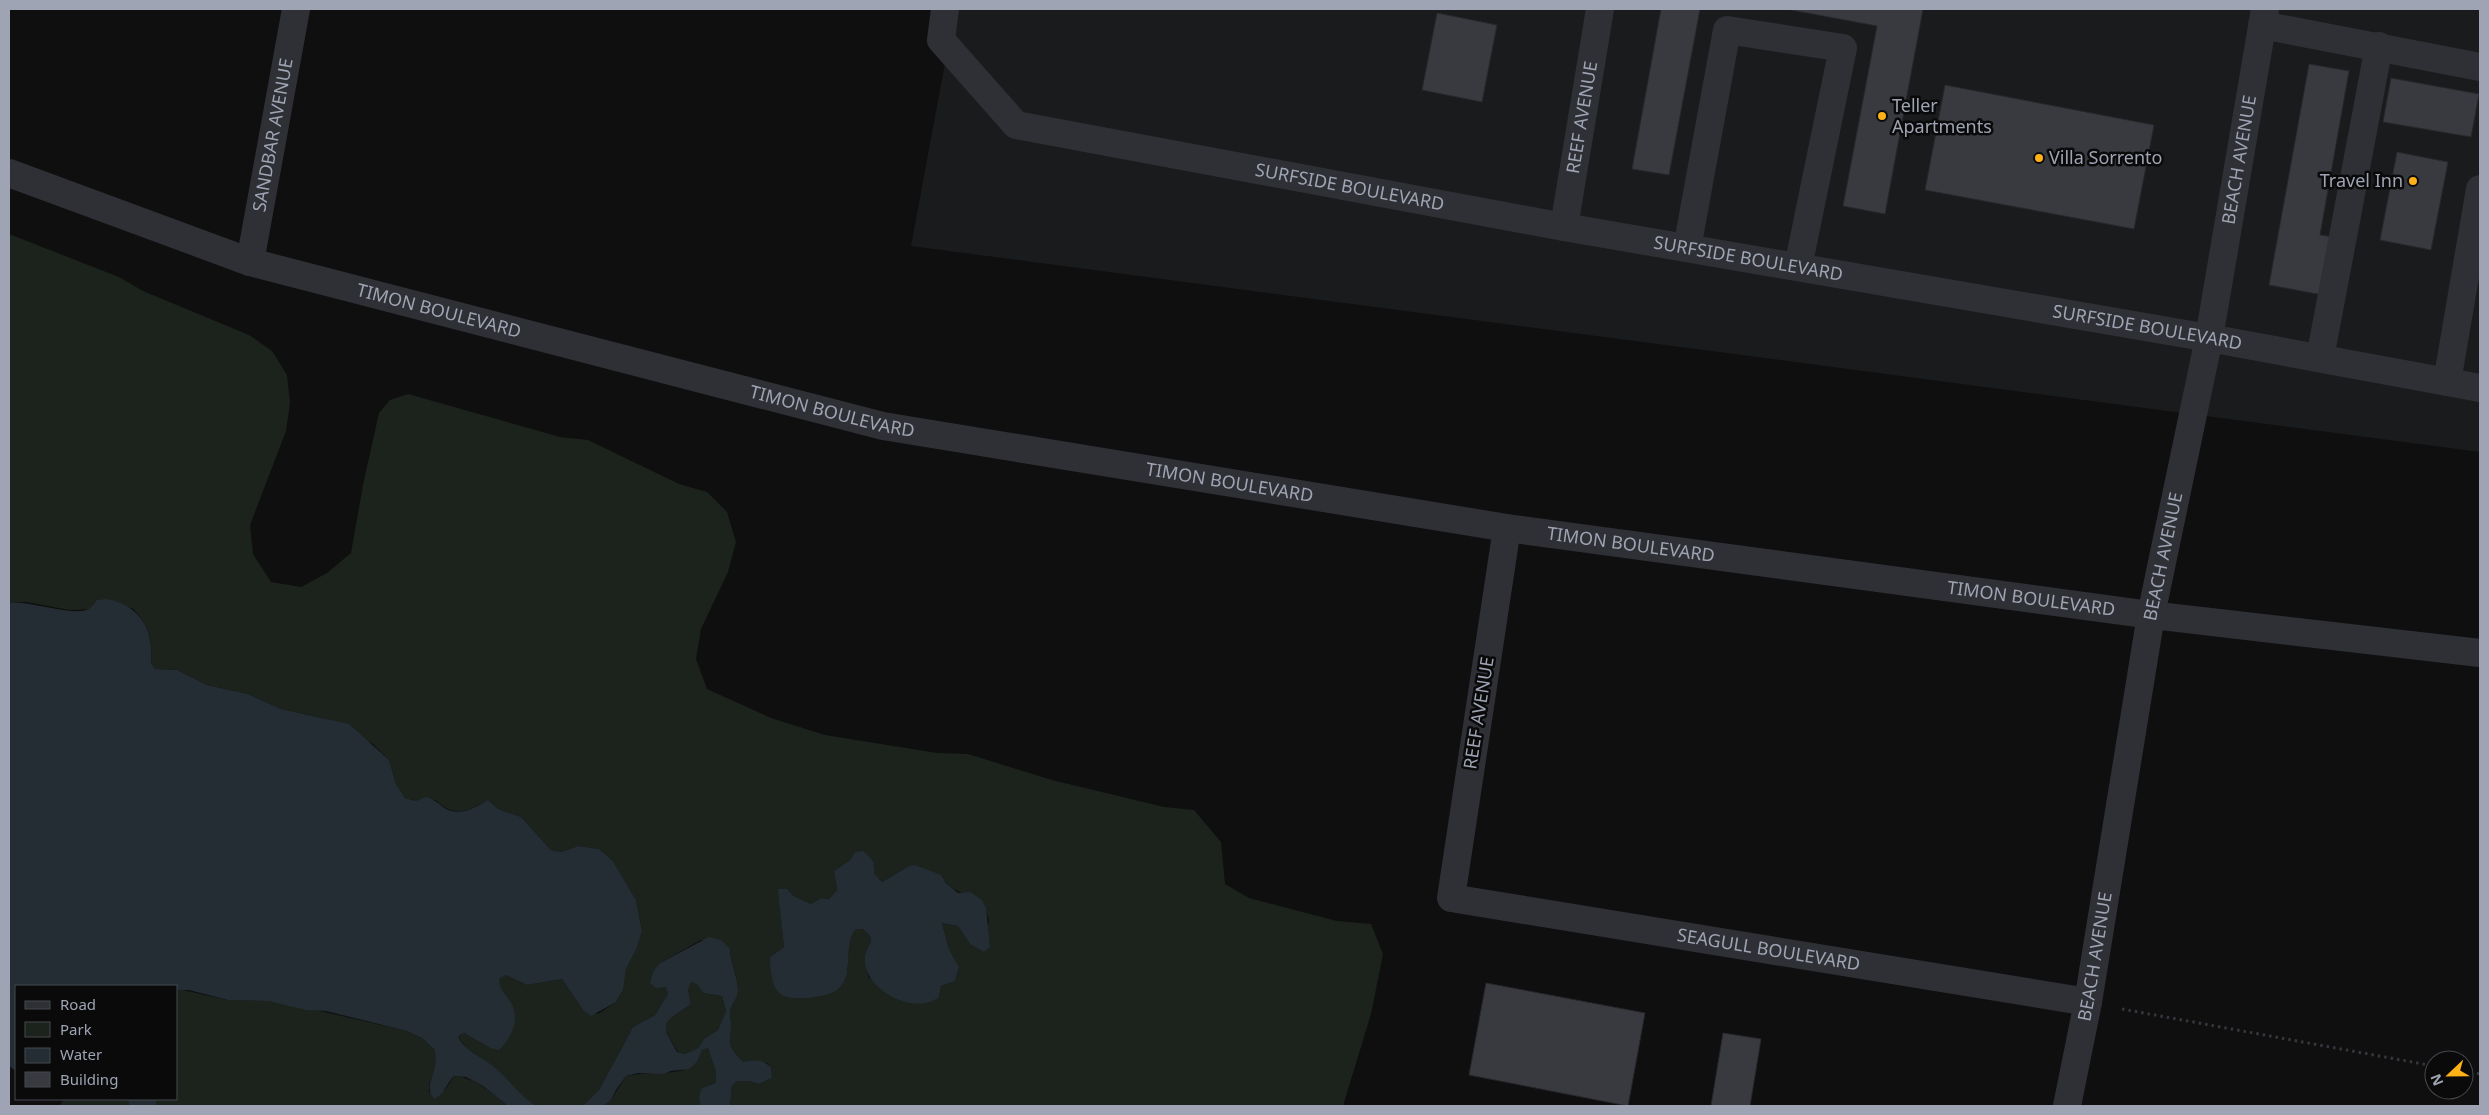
<svg xmlns="http://www.w3.org/2000/svg" width="2489" height="1115" viewBox="0 0 2489 1115" font-family="'Noto Sans',sans-serif">
<rect width="100%" height="100%" fill="#0f0f10"/>
<path fill="#1a1b1d" d="M955,9H2480V452L911,246Z"/>
<path fill="#1b231c" fill-rule="evenodd" d="M9,234L119,277L143,291L249,335L272,351L287,375L290,403L286,431L250,525L253,554L271,582L301,587L327,573L351,553L363,485L379,413L390,400L408,394L560,437L588,440L679,484L707,492L727,512L736,542L728,572L701,629L696,659L707,689L771,718L825,735L937,753L968,754L1052,780L1164,807L1194,810L1221,842L1225,884L1249,898L1337,921L1371,924L1383,954L1371,1014L1343,1106H730L732,1086L737,1081H749L759,1084L772,1078L771,1067L767,1063L743,1062C725,1041 731,1048 731,1024C731,1019 729,1014 731,1008C733,1002 738,998 738,991C738,977 730,963 730,949L701,940L660,963L668,994L655,1015L633,1027L599,1090L583,1106H537L523,1098L493,1066L467,1049L458,1036L464,1033L490,1048L504,995L499,987V979L506,975L527,985L562,979L583,1010L598,1014L616,1002L619,997L626,969L637,948L642,931L636,900L613,861L599,849L578,846L561,852L551,850L521,817L498,809L488,800C466,812 456,818 435,800L416,801L405,798L396,784L389,760L373,744L327,719L281,709L248,694L207,685L177,670L155,669L151,663C153,641 149,624 132,608L69,610L27,602L9,603ZM855,852L875,866L873,874L882,882L909,866L941,875C953,895 964,891 982,900L989,920L987,929L990,947L970,944L958,926L942,923L949,949L959,969L955,981L941,986L939,997L869,978C864,964 862,953 871,942L870,936L863,929L855,930C846,942 847,955 848,970L801,999L786,997L770,957L784,947L779,889H787L794,896L811,904L821,898L829,899L837,890L834,871L850,860Z
M691,982L697,983L703,993L722,996L726,1011L718,1030L704,1039L698,1048L685,1054L678,1052L666,1032V1024L671,1018L691,1004L688,990Z
M178,989L228,1000L269,1001L290,1004L407,1031L422,1038L435,1050L436,1067L429,1084V1092L445,1090L454,1076C477,1078 491,1093 508,1106H156V1099H176V990Z
M708,1048L716,1072V1083L702,1088L701,1106H603L611,1100L626,1076C643,1072 662,1074 680,1071C686,1070 692,1065 697,1062L702,1049Z
M64,1099H128L129,1106H59Z"/>
<path fill="#242d34" fill-rule="evenodd" d="M107,599C141,606 154,630 151,663L155,669L177,670L207,685L248,694L281,709L349,724L389,760L396,784L405,798L416,801L426,797C433,799 437,802 443,807C459,818 474,808 488,800L498,809L521,817L551,850L561,852L578,846L599,849L613,861L636,900L642,931L637,948L626,969L623,989L616,1002L591,1016L583,1010L562,979L527,985L506,975L499,979C499,992 509,996 513,1007C519,1022 510,1040 499,1050L490,1048L464,1033L458,1036C465,1052 481,1056 493,1066C509,1079 519,1096 537,1106H508L483,1086L466,1077L454,1076C446,1084 445,1094 434,1099C425,1087 432,1080 435,1067C436,1062 435,1056 435,1050L422,1038L407,1031L326,1011L306,1010L269,1001L228,1000L189,990H176V986H16V1071L9,1066V603C29,600 74,617 89,609C92,607 95,603 97,600Z
M863,851C872,859 876,862 874,874L882,882L909,866L915,865L941,875L946,883L958,893L970,892L982,900L986,908L990,947L984,952L970,944L958,926L942,923L949,949L959,968L955,981L941,986L939,997C910,1020 844,978 871,942L870,936L863,929L855,930C842,948 855,973 839,988C833,994 822,996 814,997C777,1003 771,991 770,957L784,947L778,889H787L794,896L811,904L821,898L829,899L837,890L834,871L850,860L855,852Z
M709,937L721,940L730,949C730,963 738,977 738,991C738,998 733,1002 731,1008C729,1014 731,1019 731,1024C731,1048 725,1041 743,1062C754,1060 762,1059 771,1067L772,1078L759,1084L749,1081H737L732,1086L730,1106H701L699,1097L702,1088L716,1083V1072L708,1048L702,1050L697,1062L689,1069L671,1071L663,1074L638,1073L626,1076L616,1090L611,1100L603,1106H583L599,1090L633,1027L655,1015L668,994L666,987L656,988L650,983L654,970L660,963ZM691,982L697,984L703,993L722,996L726,1011L718,1030L704,1039L698,1048L685,1054L677,1052L666,1032V1024L671,1018L691,1004L688,990Z
M128,1099H156V1106H129Z"/>
<path fill="#393a40" stroke="#28282c" d="M1661,9H1700L1669,175L1632,169Z
M1786,9H1923L1885,214L1843,206L1877,26Z
M1437,13L1497,25L1482,102L1422,90Z
M2309,64L2349,71L2320,235L2334,237L2323,295L2269,285Z
M2391,78L2479,94L2471,137L2383,122Z
M1945,85L2154,125L2134,229L1925,190Z
M2397,152L2448,162L2431,250L2380,240Z
M1486,983L1645,1013L1628,1106L1469,1075Z
M1723,1033L1761,1039L1750,1106H1711Z"/>
<g fill="none" stroke-linecap="round" stroke-linejoin="round">
<path stroke="#35373c" stroke-width="3" stroke-dasharray="2.5 4" stroke-linecap="butt" d="M2122,1009L2434,1066
M2464,1071L2480,1074"/>
<g stroke="#2f3035" stroke-width="28">
<path id="s1" d="M945,9L941,40L1016,125L1564,227L2209,338L2480,388"/>
<path d="M2262,25L2480,67"/>
<path id="s2" d="M9,173L250,262L883,426L1507,528L2151,615L2480,653"/>
<path id="s3" d="M1564,227L1600,9"/>
<path d="M1687,248L1727,30L1843,48L1798,267"/>
<path id="s4" d="M250,262L296,9"/>
<path d="M2320,358L2379,46"/>
<path d="M2447,382L2480,189"/>
<path id="s5" d="M1507,528L1451,898L2088,1002"/>
<path id="s6" d="M2067,1106L2088,1002L2151,615L2209,338L2265,9"/>
</g>
</g>
<g fill="#ffb218" stroke="#0a0a0b" stroke-width="2">
<circle cx="1882" cy="116" r="5"/>
<circle cx="2039" cy="158" r="5"/>
<circle cx="2413" cy="181" r="5"/>
</g>
<g text-anchor="middle" stroke-width="5" stroke-linejoin="round" paint-order="stroke">
<g font-size="18" fill="#9ea4b3" stroke="#0a0a0b" text-anchor="start">
<text x="1892" y="112">Teller<tspan x="1892" dy="21">Apartments</tspan></text>
<text x="2049" y="164">Villa Sorrento</text>
<text x="2403" y="187" text-anchor="end">Travel Inn</text>
</g>
<g font-size="18" fill="#9ea4b3" stroke="#0a0a0b">
<text dy="6" stroke="none"><textPath href="#s3" startOffset="111">REEF AVENUE</textPath></text>
<text dy="6" stroke="none"><textPath href="#s4" startOffset="129">SANDBAR AVENUE</textPath></text>
<text dy="6" stroke="none"><textPath href="#s6" startOffset="962">BEACH AVENUE</textPath></text>
<text dy="6" stroke="none"><textPath href="#s1" startOffset="484">SURFSIDE BOULEVARD</textPath></text>
<text dy="6" stroke="none"><textPath href="#s1" startOffset="889">SURFSIDE BOULEVARD</textPath></text>
<text dy="6" stroke="none"><textPath href="#s2" startOffset="452">TIMON BOULEVARD</textPath></text>
<text dy="6" stroke="none"><textPath href="#s1" startOffset="1294">SURFSIDE BOULEVARD</textPath></text>
<text dy="6" stroke="none"><textPath href="#s2" startOffset="858">TIMON BOULEVARD</textPath></text>
<text dy="6" stroke="none"><textPath href="#s2" startOffset="1262">TIMON BOULEVARD</textPath></text>
<text dy="6" stroke="none"><textPath href="#s2" startOffset="1668">TIMON BOULEVARD</textPath></text>
<text dy="6" stroke="none"><textPath href="#s6" startOffset="558">BEACH AVENUE</textPath></text>
<text dy="6" stroke="none"><textPath href="#s2" startOffset="2072">TIMON BOULEVARD</textPath></text>
<text transform="translate(1479 713) rotate(-81)" y="6">REEF AVENUE</text>
<text dy="6" stroke="none"><textPath href="#s5" startOffset="696">SEAGULL BOULEVARD</textPath></text>
<text dy="6" stroke="none"><textPath href="#s6" startOffset="152">BEACH AVENUE</textPath></text>
</g>
</g>
<rect width="2489" height="1115" fill="none" stroke="#9ea4b3" stroke-width="20"/>
<rect x="15" y="985" width="162" height="115" fill="#0a0a0b" stroke="#45484e"/>
<rect x="25" y="1001" width="25" height="8" fill="#2f3035" stroke="#45484e"/>
<text x="60" y="1010" font-size="15" fill="#9ea4b3">Road</text>
<rect x="25" y="1022" width="25" height="15" fill="#1b231c" stroke="#45484e"/>
<text x="60" y="1035" font-size="15" fill="#9ea4b3">Park</text>
<rect x="25" y="1048" width="25" height="15" fill="#242d34" stroke="#45484e"/>
<text x="60" y="1060" font-size="15" fill="#9ea4b3">Water</text>
<rect x="25" y="1072" width="25" height="15" fill="#393a40" stroke="#45484e"/>
<text x="60" y="1085" font-size="15" fill="#9ea4b3">Building</text>
<g transform="translate(2449 1075) rotate(248)"><circle r="24" fill="#0a0a0b" stroke="#45484e"/>
<path d="M0-4L9 19L0 12L-9 19Z" fill="#ffb218"/>
<text y="-8" font-size="14" font-weight="bold" text-anchor="middle" fill="#9ea4b3">N</text>
</g>
</svg>
